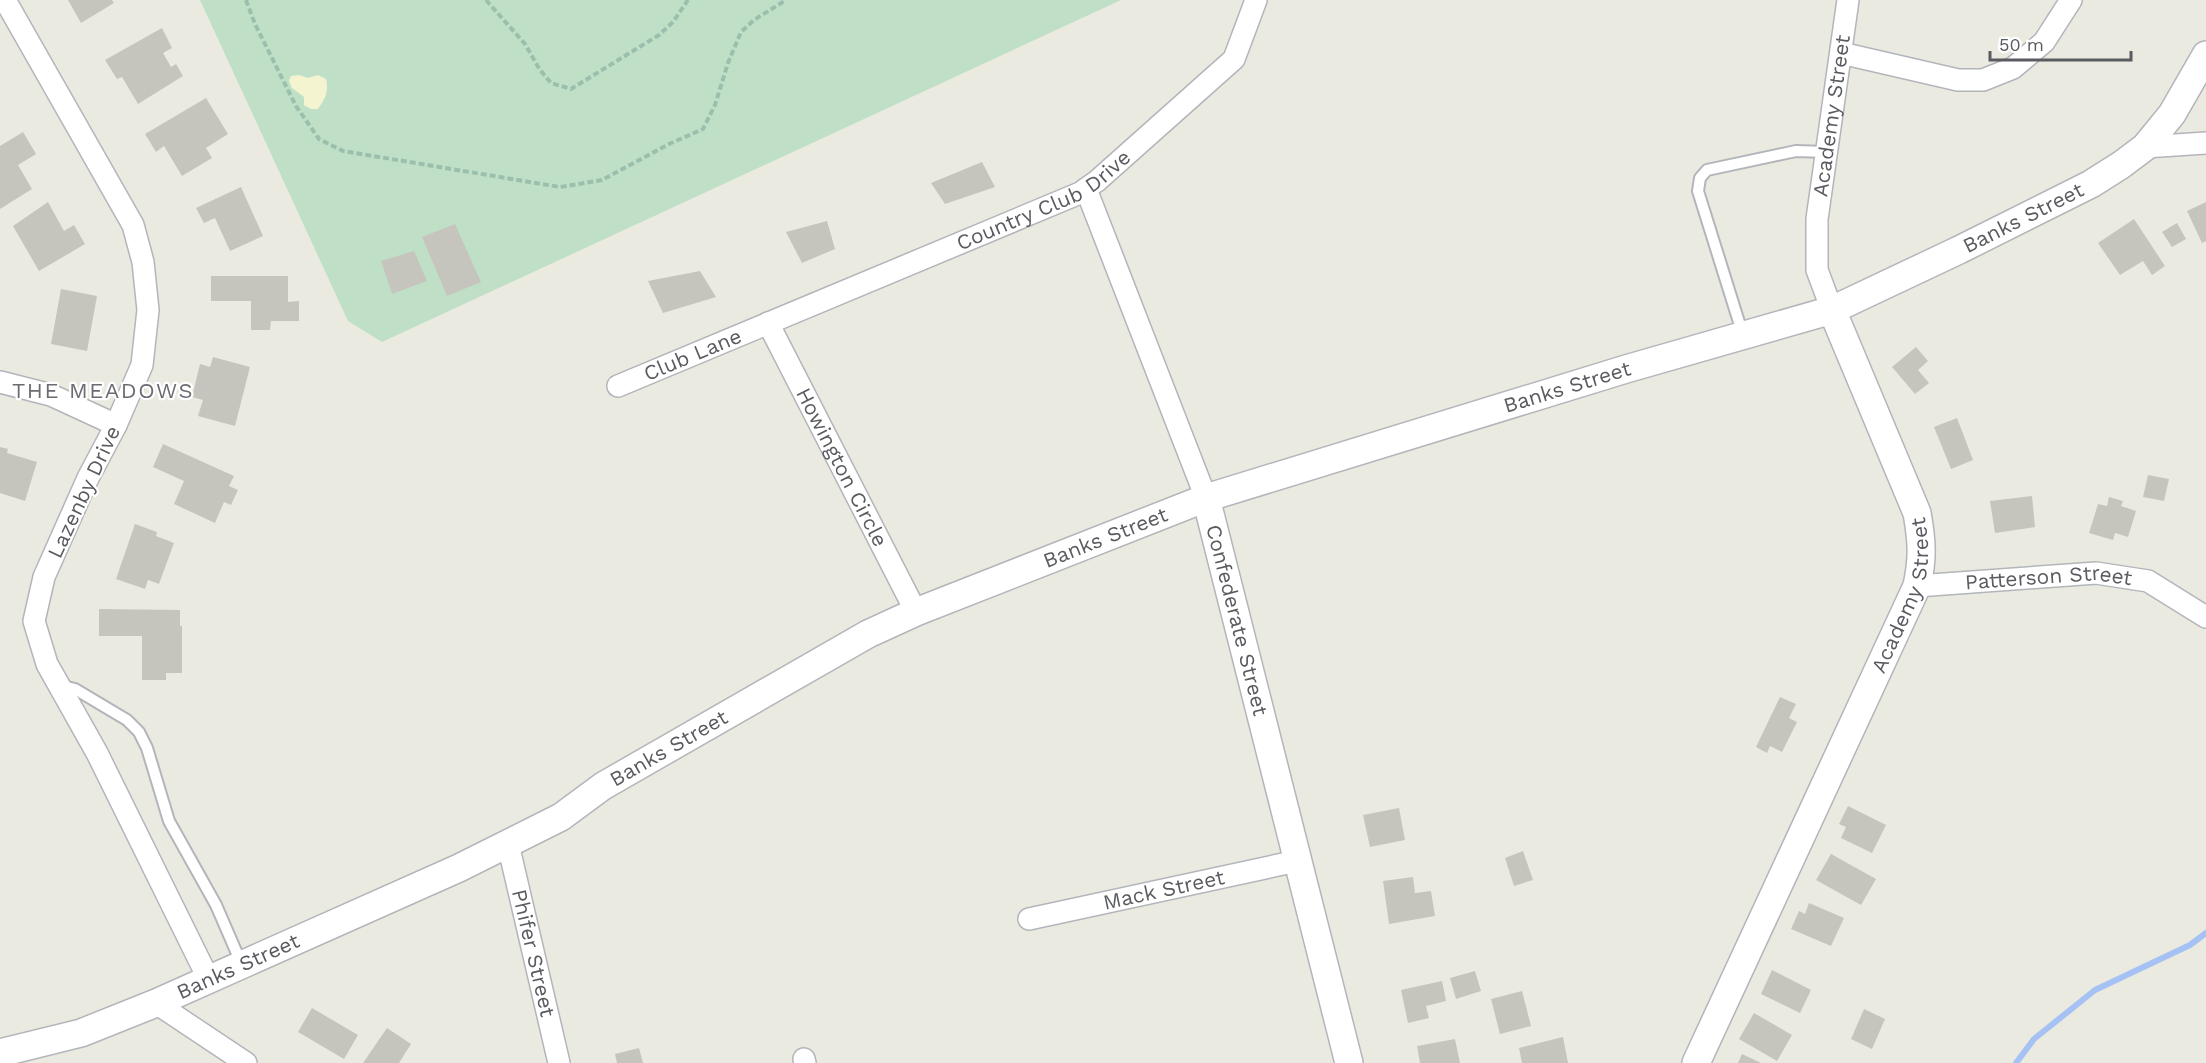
<svg xmlns="http://www.w3.org/2000/svg" width="2206" height="1063" viewBox="0 0 2206 1063" font-family="'Work Sans',sans-serif">
<rect width="100%" height="100%" fill="#eaeae1"/>
<path fill="#bfe0c6" d="M200,0H1121L382,342L348,321Z"/>
<path fill="#f5f4d1" d="M299,75L308,78L318,75L326,79C329,92 325,99 318,109H311L304,105V97L292,88L289,81L291,76Z"/>
<g fill="none" stroke-linecap="round" stroke-linejoin="round">
<path stroke="#a6c2f5" stroke-width="6" d="M2016,1063L2034,1039L2095,990L2190,945L2206,933"/>
</g>
<path fill="#c6c5bd" d="M68,0H112L114,3L81,23Z
M162,28L172,48L163,53L171,67L176,64L183,76L138,104L122,77L117,79L105,60Z
M206,98L228,134L206,148L212,158L182,176L164,146L156,152L145,134Z
M23,132L36,154L18,165L32,189L0,209V146Z
M982,162L995,187L945,204L931,183Z
M241,187L263,236L230,251L215,218L204,223L196,208Z
M48,202L64,231L74,225L85,244L39,271L13,226Z
M2206,202V241L2202,243L2187,211Z
M2134,219L2165,266L2152,275L2143,261L2120,275L2098,243Z
M827,221L835,249L802,263L786,232Z
M2177,223L2186,239L2172,247L2162,232Z
M455,224L481,282L447,296L422,237Z
M414,251L427,281L392,294L381,261Z
M700,271L716,297L663,313L648,281Z
M211,276H288V302L299,301V321H271L270,330H251V301H211Z
M61,289L97,296L87,351L51,344Z
M1916,347L1928,361L1918,370L1929,383L1915,394L1892,367Z
M213,357L250,367L235,426L198,416L203,400L192,397L200,364L210,367Z
M1957,418L1973,460L1951,469L1934,427Z
M163,444L234,476L229,486L238,490L231,505L224,502L215,523L174,504L184,481L153,467Z
M0,447L8,449L7,453L37,462L25,501L0,493Z
M2148,475L2169,479L2164,501L2143,497Z
M2032,496L2035,527L1995,533L1990,501Z
M2109,497L2123,501L2121,506L2136,511L2128,537L2115,533L2113,540L2089,533L2098,504L2107,506Z
M135,524L157,532L156,536L174,543L159,584L148,580L145,589L116,579Z
M99,609L180,610V626H182V673H166V680H142V636H99Z
M1780,697L1796,704L1789,718L1797,722L1782,752L1770,746L1767,753L1756,747Z
M1848,806L1886,825L1872,853L1841,838L1846,827L1839,824Z
M1399,808L1405,840L1370,847L1363,815Z
M1523,851L1533,880L1514,886L1505,858Z
M1831,854L1876,879L1861,905L1816,880Z
M1413,877L1415,893L1431,891L1435,916L1389,924L1383,881Z
M1809,903L1844,918L1831,946L1791,929L1799,911L1805,914Z
M1772,970L1811,990L1800,1013L1761,994Z
M1475,971L1481,991L1456,999L1450,978Z
M1442,981L1446,1001L1426,1006L1429,1018L1408,1023L1401,990Z
M1522,991L1531,1026L1500,1034L1491,999Z
M312,1008L358,1035L344,1059L298,1032Z
M1864,1009L1885,1019L1872,1049L1851,1039Z
M1754,1013L1792,1035L1777,1061L1739,1039Z
M387,1028L411,1044L399,1063H363Z
M1563,1037L1568,1063H1522L1519,1048Z
M1455,1039L1460,1063H1420L1417,1046Z
M639,1048L643,1063H617L615,1054Z
M1742,1054L1761,1063H1738Z"/>
<g fill="none" stroke-linecap="round" stroke-linejoin="round">
<g stroke="#b3b5ba" stroke-width="14">
<path id="service" d="M1743,335L1698,191L1700,178L1707,170L1796,151L1826,152
M59,685L75,689L127,720L139,732L147,748L169,821L216,905L242,965"/>
</g>
<g stroke="#b3b5ba" stroke-width="24">
<g id="minor">
<path d="M5,0L133,225L143,262L148,310L142,365L116,425L88,478L44,577L34,621L47,664L97,753L209,980"/>
<path d="M1841,53L1958,80H1983L2013,68L2044,42L2071,0"/>
<path d="M2145,147L2206,143"/>
<path d="M1086,189L1206,498"/>
<path id="s1" d="M1832,310L1817,270V219L1848,0"/>
<path id="s2" d="M768,323L916,612"/>
<path d="M0,382L51,395L116,425"/>
<path id="s3" d="M618,386L1080,193L1097,181L1234,59L1256,0"/>
<path id="s4" d="M1917,586L2096,573L2148,581L2206,617"/>
<path id="s5" d="M508,844L559,1063"/>
<path id="s6" d="M1029,919L1297,861"/>
<path d="M156,1003L246,1063"/>
<path d="M804,1059L805,1063"/>
</g>
</g>
<g stroke="#b3b5ba" stroke-width="30">
<g id="tertiary">
<path id="s7" d="M1206,498L1349,1063"/>
<path id="s8" d="M0,1053L81,1033L156,1003L459,868L561,817L603,786L868,634L916,612L1206,498L1626,369L1832,310L1959,250L2091,184L2121,165L2145,147L2172,114L2206,55"/>
<path id="s9" d="M1696,1063L1917,586C1923,558 1922,541 1917,513L1832,310"/>
</g>
</g>
<path stroke="#9ac0ad" stroke-width="4" stroke-dasharray="6 3" stroke-linecap="butt" d="M246,0L255,24L296,106L319,139L343,151L560,187L602,180L669,144L703,129L715,105L728,63L741,32L754,20L786,0
M486,0L525,44L540,70L551,83L571,89L659,35L673,22L688,0"/>
<use href="#service" stroke="#fff" stroke-width="10"/>
<use href="#minor" stroke="#fff" stroke-width="21"/>
<use href="#tertiary" stroke="#fff" stroke-width="27"/>
</g>
<g text-anchor="middle" stroke-width="4.5" stroke-linejoin="round" paint-order="stroke">
<g font-size="21" fill="#595b60" stroke="#fff">
<text dy="7" stroke="none"><textPath href="#s1" startOffset="198">Academy Street</textPath></text>
<text dy="7" stroke="none"><textPath href="#s3" startOffset="465">Country Club Drive</textPath></text>
<text dy="7" stroke="none"><textPath href="#s8" startOffset="2198">Banks Street</textPath></text>
<text dy="7" stroke="none"><textPath href="#s3" startOffset="81">Club Lane</textPath></text>
<text dy="7" stroke="none"><textPath href="#s8" startOffset="1710">Banks Street</textPath></text>
<text dy="7" stroke="none"><textPath href="#s2" startOffset="162">Howington Circle</textPath></text>
<text transform="translate(84 492) rotate(-65)" y="7">Lazenby Drive</text>
<text dy="7" stroke="none"><textPath href="#s8" startOffset="1224">Banks Street</textPath></text>
<text dy="7" stroke="none"><textPath href="#s4" startOffset="132">Patterson Street</textPath></text>
<text dy="7" stroke="none"><textPath href="#s9" startOffset="513">Academy Street</textPath></text>
<text dy="7" stroke="none"><textPath href="#s7" startOffset="126">Confederate Street</textPath></text>
<text dy="7" stroke="none"><textPath href="#s8" startOffset="738">Banks Street</textPath></text>
<text dy="7" stroke="none"><textPath href="#s6" startOffset="138">Mack Street</textPath></text>
<text dy="7" stroke="none"><textPath href="#s5" startOffset="112">Phifer Street</textPath></text>
<text dy="7" stroke="none"><textPath href="#s8" startOffset="254">Banks Street</textPath></text>
</g>
<g font-size="22" letter-spacing="1.5" fill="#6a6c72" stroke="#fff">
<text x="103" y="398">THE MEADOWS</text>
</g>
</g>
<path d="M1990 51v9h141v-9" fill="none" stroke="#595b60" stroke-width="3"/>
<text x="1999" y="51" font-size="18" fill="#595b60" stroke="#ffffff" stroke-width="4.5" paint-order="stroke">50 m</text>
</svg>
